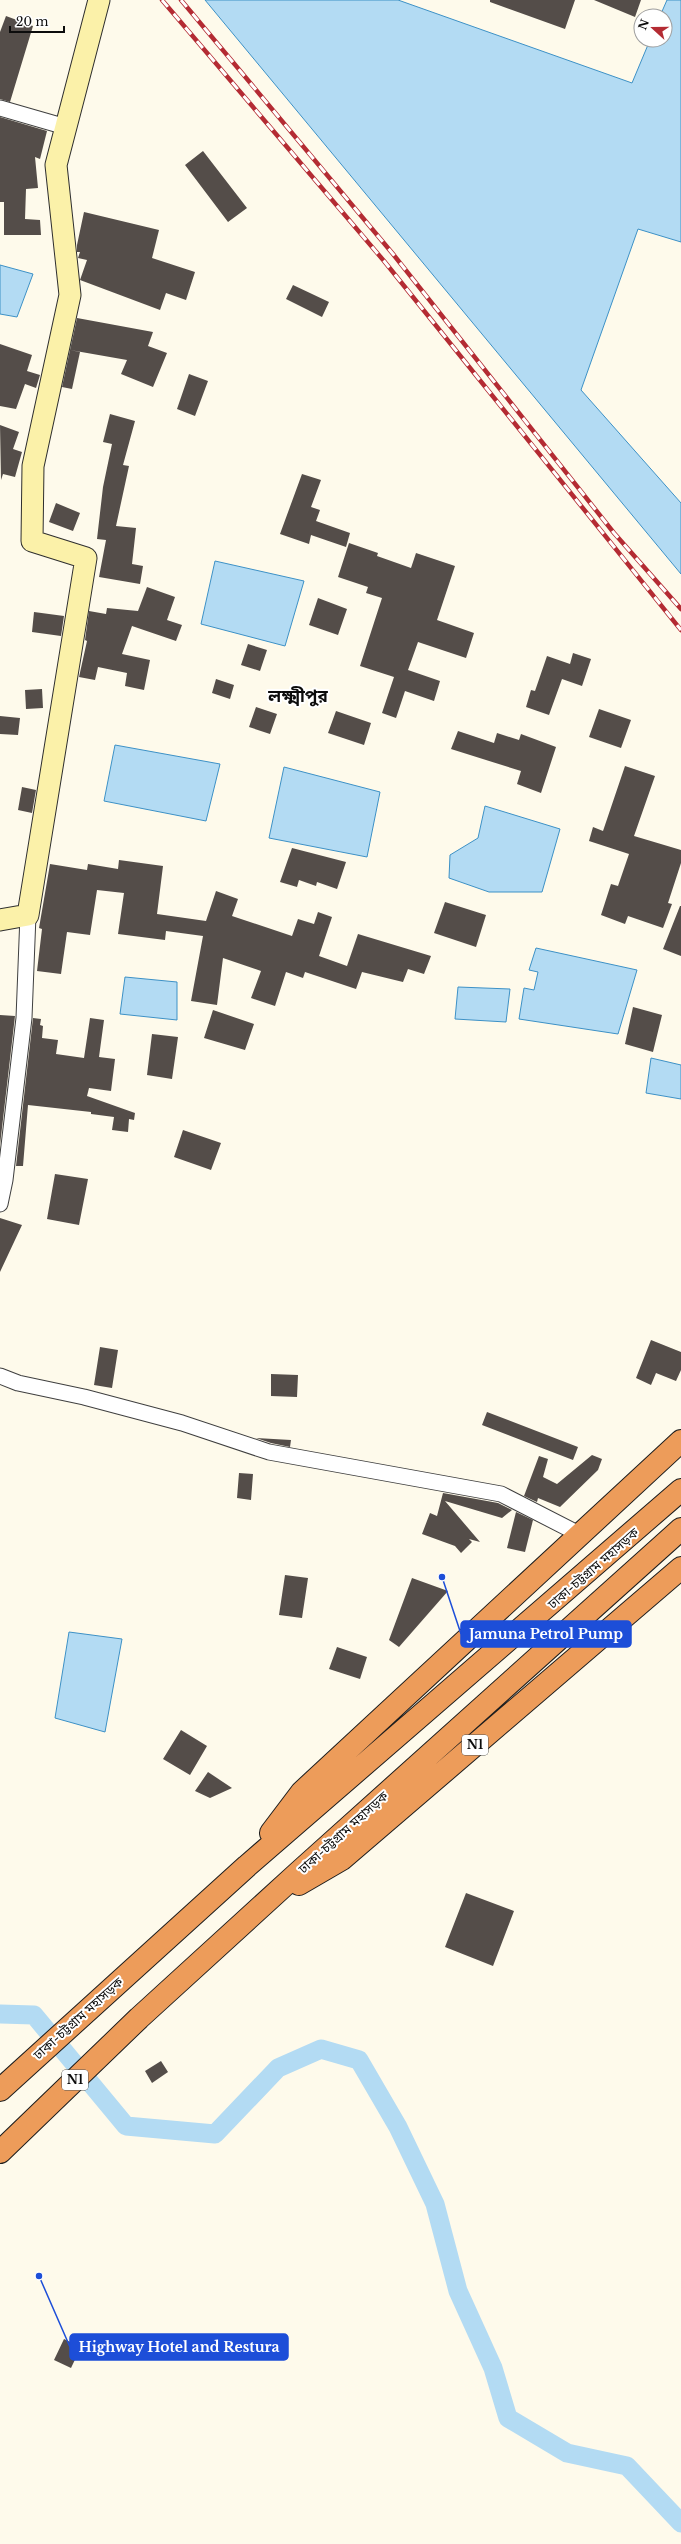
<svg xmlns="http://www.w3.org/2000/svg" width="681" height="2544" viewBox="0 0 681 2544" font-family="'Libre Baskerville','Noto Sans Bengali',serif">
<rect width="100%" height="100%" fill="#fefaeb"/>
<path fill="#b3dbf3" stroke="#3d91c6" d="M205,0H398L632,83L650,40H665V16H660L667,0H681V242L638,229L581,390L681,503V574Z
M0,265L33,274L17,317L0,314Z
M215,561L304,581L285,646L201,624Z
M115,745L220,764L206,821L104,801Z
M284,767L380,792L367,857L269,838Z
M485,806L560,829L542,892H489L449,878L450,855L478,838Z
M536,948L637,970L618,1034L519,1019L524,988L534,990L538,972L529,970Z
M125,977L177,982V1020L120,1014Z
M458,987L510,989L506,1022L455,1019Z
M651,1058L681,1065V1099L646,1093Z
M69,1632L122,1639L105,1732L55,1718Z"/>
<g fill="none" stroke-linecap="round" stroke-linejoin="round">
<path stroke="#b3dbf3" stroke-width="19" d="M0,2014L34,2015L126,2126L215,2134L278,2068L321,2049L359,2060L398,2127L435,2204L458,2291L493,2368L508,2418L567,2453L627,2466L681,2523"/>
</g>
<path fill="#544d49" d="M490,0H575L565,29L490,2Z
M594,0H641L635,17Z
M6,16L33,26L10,102L0,99V32Z
M0,117L47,131L40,159L35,157L38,188L26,189L25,219L40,220L41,235H4V202H0Z
M203,151L247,208L228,222L185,165Z
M84,212L159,230L152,258L195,272L186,300L166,293L160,310L80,280L87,260L78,258L80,252H77V245Z
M293,285L329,302L322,317L286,299Z
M77,318L153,332L148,346L167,353L153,387L121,374L127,360L70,350Z
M0,344L32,355L27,371L40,375L36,388L25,384L16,409L0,406Z
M70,350L80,352L72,389L62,387Z
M189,374L208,381L195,416L177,409Z
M110,414L135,421L123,465L129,466L116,526L136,528L132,564L143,566L140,584L99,577L106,540L97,539L103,487L112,444L103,442Z
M0,425L19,432L13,449L22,452L15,477L3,474L1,480Z
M302,474L321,480L311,507L320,510L316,521L350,533L346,547L311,535L309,544L280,534Z
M56,503L80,513L73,531L49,522Z
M349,543L378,553L377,556L411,568L416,553L455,566L437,620L474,633L466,658L418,642L408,670L440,681L434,701L405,691L396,718L382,713L394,677L360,666L382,598L366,593L368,587L338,577Z
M147,587L175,597L167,620L182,625L176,641L132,626L122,654L150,660L144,690L125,686L127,673L98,667L95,680L79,677L87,641L85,640L89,611L106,614L107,608L138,611Z
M318,598L347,609L338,635L309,625Z
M34,612L64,616L61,636L32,632Z
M248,644L267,650L260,671L241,665Z
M573,653L591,659L582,686L562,679L549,715L526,707L531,690L535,691L547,656L570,664Z
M216,679L234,685L230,699L212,693Z
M42,689L43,708L26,709L25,690Z
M256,707L277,714L270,734L249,727Z
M599,709L631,720L621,748L589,737Z
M336,711L371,723L364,745L328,733Z
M0,716L20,718L18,735L0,734Z
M458,731L494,743L497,733L519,740L521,734L556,747L541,793L517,784L521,771L451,749Z
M625,766L655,776L634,836L681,850V863L668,903L672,904L663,928L628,916L625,924L601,915L611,884L618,886L629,854L589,841L593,827L603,831Z
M22,787L36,790L32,813L18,810Z
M292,848L346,862L337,889L317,882L316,886L299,880L297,887L280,882Z
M119,860L163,866L157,914L206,921L216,891L238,899L232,916L292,936L298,919L314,924L318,912L332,917L319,956L347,966L358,934L431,956L424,974L408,969L403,982L362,972L356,989L305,972L303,978L286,972L275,1006L251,998L261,971L223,958L217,1005L191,1001L203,936L166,931L165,940L118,934L124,893L97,890L90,935L67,932L61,974L37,971L42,929L39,928L50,864L87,870L88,864L118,869Z
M445,902L486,915L476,947L434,933Z
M680,906H681V956L663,949Z
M633,1007L662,1015L653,1052L625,1044Z
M213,1010L254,1024L245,1050L204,1038Z
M0,1015L15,1016L0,1145Z
M33,1018L41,1019L40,1025L43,1026L42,1038L58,1040L56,1054L84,1058L90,1018L104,1020L99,1057L115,1059L111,1091L89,1088L87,1096L135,1113L134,1120L129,1119L128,1132L112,1130L114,1117L91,1114V1112L28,1105L23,1166H16Z
M152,1034L178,1037L172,1079L147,1075Z
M183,1130L221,1143L211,1170L174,1157Z
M55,1174L88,1179L79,1225L47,1219Z
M0,1218L22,1225L0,1272Z
M651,1340L681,1352V1370L676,1381L656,1373L651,1385L636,1378Z
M100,1347L118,1350L112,1388L94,1385Z
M271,1374L298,1375L297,1397L271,1396Z
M487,1412L578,1447L573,1460L482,1425Z
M256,1438L291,1440L290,1447L271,1443Z
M592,1455L602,1459L598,1470L560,1507L538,1498L537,1502L524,1496L539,1456L548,1459L543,1477L557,1484Z
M239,1473L253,1474L251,1500L237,1498Z
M443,1493L498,1503L512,1510L502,1518L445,1501L480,1542L469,1539L472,1542L461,1553L455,1546L422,1534L430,1513L437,1516Z
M516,1512L533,1520L525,1552L507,1548Z
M285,1575L308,1578L302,1618L279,1615Z
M412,1578L448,1591L399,1647L389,1640Z
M337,1647L367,1657L360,1679L329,1669Z
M181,1730L207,1746L190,1775L163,1759Z
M208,1772L232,1788L210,1798L195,1791Z
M466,1893L514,1911L493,1966L445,1947Z
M161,2061L168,2072L152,2083L145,2071Z
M64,2339L81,2347L71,2368L54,2360Z"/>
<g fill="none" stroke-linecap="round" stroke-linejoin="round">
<g stroke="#3f3f3f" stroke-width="17">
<path id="street" d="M0,108L66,127
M0,1204L5,1180L24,1018L28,915
M0,1376L18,1383L84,1397L182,1423L269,1452L501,1494L579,1534"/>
</g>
<g stroke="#2e2e2e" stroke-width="23">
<path id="secondary" d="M0,920L28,915L86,558L32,541L33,466L70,295L56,165L99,0"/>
</g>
<g stroke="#1d1d1d" stroke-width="24">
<path id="highway" d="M271,1833L302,1792L681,1441
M299,1884L342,1859L681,1568
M0,2090L247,1866L681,1490
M0,2152L139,2018L299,1872L681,1529"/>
</g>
<use href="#street" stroke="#fff" stroke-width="15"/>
<use href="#secondary" stroke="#fbf1a9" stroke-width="21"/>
<use href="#highway" stroke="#ed9c5a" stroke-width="22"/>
<g stroke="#b42b33" stroke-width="4.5">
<path id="rail" d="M162,0L384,261L681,630
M181,0L393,254L614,533L681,609"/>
</g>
<use href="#rail" stroke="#fff" stroke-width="3" stroke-dasharray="9" stroke-linecap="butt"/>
</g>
<g text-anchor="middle" stroke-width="4" stroke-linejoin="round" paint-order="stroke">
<g fill="#fff" stroke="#555" stroke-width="1">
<rect x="462" y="1735" width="26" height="20" rx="3"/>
<rect x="62" y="2070" width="26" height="20" rx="3"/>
</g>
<g font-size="12" font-weight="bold" fill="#0c0c0c">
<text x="475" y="1749">N1</text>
<text x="75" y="2084">N1</text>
</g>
<g font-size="13" fill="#0c0c0c" stroke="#fff">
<text transform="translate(593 1568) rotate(-41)" y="5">ঢাকা-চট্টগ্রাম মহাসড়ক</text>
<text transform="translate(343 1832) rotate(-42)" y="5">ঢাকা-চট্টগ্রাম মহাসড়ক</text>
<text transform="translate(78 2018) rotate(-42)" y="5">ঢাকা-চট্টগ্রাম মহাসড়ক</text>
</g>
<g font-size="17" font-weight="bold" fill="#0c0c0c" stroke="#fff">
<text x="298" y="702">লক্ষ্মীপুর</text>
</g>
</g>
<path fill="none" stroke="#1d4ed8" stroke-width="1.5" d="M442 1577L461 1634M39 2276L70 2347"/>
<g fill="#1d4ed8" stroke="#fff" stroke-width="1.5">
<circle cx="442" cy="1577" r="4"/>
<circle cx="39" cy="2276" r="4"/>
</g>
<g fill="#1d4ed8" stroke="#1d4ed8" stroke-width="1.5">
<rect x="461" y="1621" width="170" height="26" rx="4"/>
<rect x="70" y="2334" width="218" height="26" rx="4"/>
</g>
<g font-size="14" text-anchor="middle" font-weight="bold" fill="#fff">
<text x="546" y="1639">Jamuna Petrol Pump</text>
<text x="179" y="2352">Highway Hotel and Restura</text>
</g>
<g transform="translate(653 28) rotate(291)"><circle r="19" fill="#ffffff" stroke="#9e9e9e"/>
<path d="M0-3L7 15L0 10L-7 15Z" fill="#b42b33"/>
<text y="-6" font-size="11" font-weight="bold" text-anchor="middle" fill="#0c0c0c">N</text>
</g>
<path d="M10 26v6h54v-6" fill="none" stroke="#0c0c0c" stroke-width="2"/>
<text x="16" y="26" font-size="12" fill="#0c0c0c" stroke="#ffffff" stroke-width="3" paint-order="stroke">20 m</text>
</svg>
